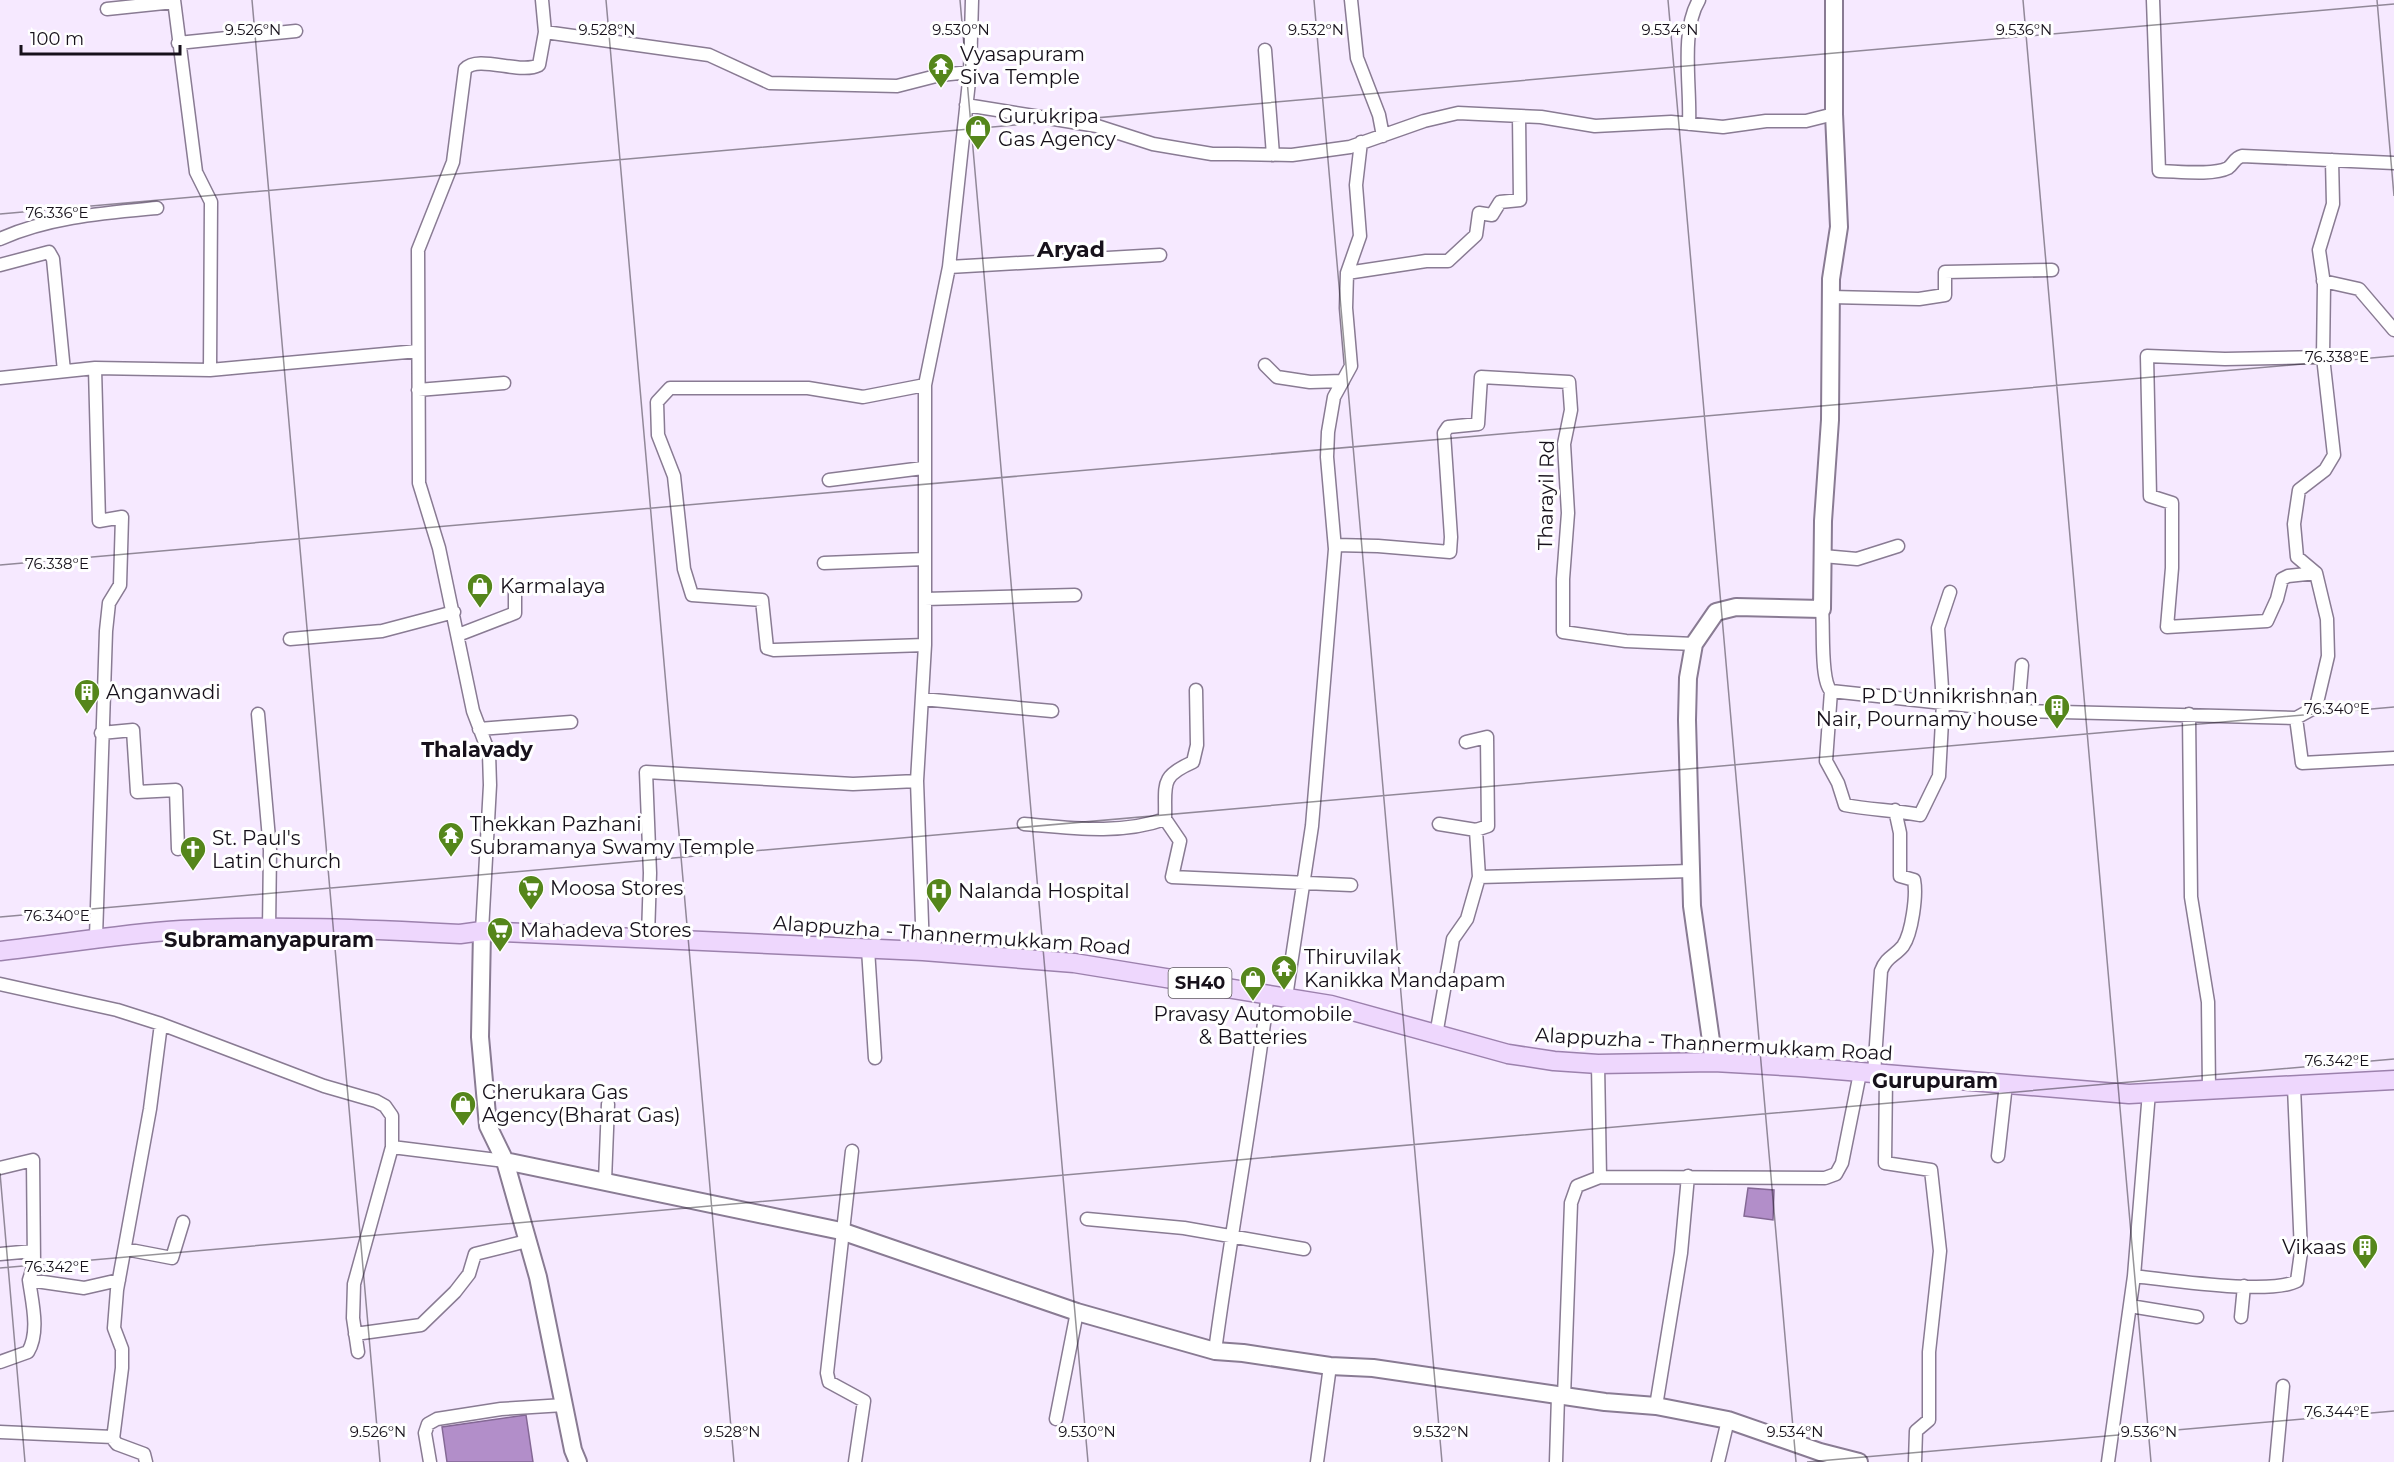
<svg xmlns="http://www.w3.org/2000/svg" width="2394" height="1462" viewBox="0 0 2394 1462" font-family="Montserrat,sans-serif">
<rect width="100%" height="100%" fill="#f6e9ff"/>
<path fill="#b28ec9" stroke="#846895" stroke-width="1.5" d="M1748,1188L1774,1190L1773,1220L1744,1216Z
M526,1415L533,1462H447L442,1427Z"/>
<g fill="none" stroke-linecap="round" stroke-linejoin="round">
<g stroke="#897b93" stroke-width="15">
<path id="minor" d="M174,0L196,172L211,202L210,370
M1351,0L1357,58L1379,115L1383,136
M2153,0L2159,171C2175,171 2213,176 2228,168C2234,164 2234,158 2242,156L2394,163
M107,9L174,2
M545,32L709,55L770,83L897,86L940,75L970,72
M178,43L296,31
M1265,50L1273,155
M966,105L1097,126L1153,144L1212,154H1237L1292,155L1350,147L1424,121L1458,113L1541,117L1595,126L1671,122L1723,127L1766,121H1806L1834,114
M1689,124C1691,88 1680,31 1699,0
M0,239C49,217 104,213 157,208
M0,265L49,252L53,259L64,371
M949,267L1160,255
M1347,273L1426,261H1448L1476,235L1479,213L1492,215L1500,202L1520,200L1519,116
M2323,281L2359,289L2394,330
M1831,297L1919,299L1945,295V272L2052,270
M1265,365L1277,377L1310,382L1343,381
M95,368L99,521L122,517L120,585L109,603L106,631L96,937
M0,378L95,368L210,370L418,351
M418,390L504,383
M829,480L923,468
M1335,545L1378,546L1450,552L1451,537L1444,433L1448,427L1478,424L1481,377L1569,382L1571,410L1564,444L1568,513L1563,579V632L1626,641L1694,644
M1823,556L1857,559L1898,546
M824,563L925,559
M2316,573L2288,576L2282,579L2277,599L2267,621L2167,627L2172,568V503L2150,496L2147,356L2225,359L2323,357
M925,599L1075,595
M1822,609C1824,628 1820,680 1831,691L2018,711L2296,718L2316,707L2328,656L2327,619L2316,573L2297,557L2294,524L2299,490L2325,470L2334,455L2323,357L2324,284L2319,250L2333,204L2332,160
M458,635L515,613V589
M290,639L382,631L454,612
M925,645L774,650L767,648L762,600L692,595L684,569L674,476L658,435L657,402L670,388H808L863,397L925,385
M1831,691L1826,761L1838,783L1845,805C1870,810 1895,810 1920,815L1939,776L1943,703L1938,628L1950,592
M922,699L1052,711
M2018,711L2022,665
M258,714L270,850L269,930
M2189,714L2191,897L2208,1002L2209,1089
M2296,718L2302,763L2394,758
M479,729L571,722
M101,733L133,730L137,792L176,790L178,849
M1466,742L1487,737L1488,826L1476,830
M1165,819C1166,784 1159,777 1193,762L1197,745L1196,690
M1024,824C1071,828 1121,835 1165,819L1180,841L1172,877L1351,885
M1479,877L1691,871
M482,931L490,785L489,753L473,711L439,548L419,483L418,250L453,162L465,69C478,54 520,75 539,65L545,32L542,0
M648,937L650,873L646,772L853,784L917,781
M868,949L875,1058
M923,951L917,781L925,645V385L949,267L970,72L972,0
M0,984L117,1010L161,1024L324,1086L376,1101L385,1106L392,1116V1147L505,1161
M1286,997L1312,826L1335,549L1327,457L1328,432L1334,397L1351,366L1346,308L1347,273L1360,236L1356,185L1361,142
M1436,1035L1453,939L1467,919L1479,877L1476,830L1439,824
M1598,1064L1600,1177
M1874,1074L1881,971C1886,957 1895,956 1903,946C1912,933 1917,895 1914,880L1900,876V833L1895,810
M1886,1075L1885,1163L1931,1170L1940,1251L1929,1352V1420L1916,1431L1915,1462
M852,1151L827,1373L829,1382L864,1401L855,1462
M1998,1156L2006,1084
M0,1168L33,1160L34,1264L29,1280
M605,1181L608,1104
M1087,1219L1184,1228L1304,1249
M125,1249L172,1258L183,1222
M0,1254L33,1251
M2134,1276C2167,1280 2271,1295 2297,1281L2301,1252L2294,1087
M2130,1306L2197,1317
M2241,1317L2244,1286
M355,1334L421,1325L455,1292L469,1274L475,1254L527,1241
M1215,1351C1231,1232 1253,1113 1268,993
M358,1352L353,1318L354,1284L392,1147
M0,1362L28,1352C40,1332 32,1302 29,1280L84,1288L119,1280
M1564,1397L1571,1203L1577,1186L1600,1177L1825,1178L1836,1174L1842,1163L1860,1073
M1656,1406L1681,1253L1688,1176
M1056,1419L1077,1312
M0,1432L113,1437
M146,1462L144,1454L117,1444L113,1439L122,1368V1349L114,1328L117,1290L150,1109L161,1024
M430,1462L425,1433L428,1424L437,1419L501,1409L564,1405
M1317,1462L1330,1366
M1556,1462L1558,1396
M1718,1462L1728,1420
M2108,1462L2134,1276L2149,1092
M2276,1462L2283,1386"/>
</g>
<g stroke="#897b93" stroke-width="20">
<path id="secondary" d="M482,931L480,1037L488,1126L505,1161L538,1277L573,1450L578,1462
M1714,1062L1692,906L1687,720L1688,678L1694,644L1716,612L1736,607L1822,609L1823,521L1830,420L1831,279L1839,227L1834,114V0
M505,1161L841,1231L1077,1312L1215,1351L1243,1353L1330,1366L1373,1368L1605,1402L1656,1406L1728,1420L1820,1452L1859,1462"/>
</g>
<g stroke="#9c81ad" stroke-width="21">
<path id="primary" d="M0,951C61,944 120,934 181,930C272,925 369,929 460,934L482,931L923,951L1074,963L1331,1005L1508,1054L1554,1061L1598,1064L1714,1062L1800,1067L2129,1094L2394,1080"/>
</g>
<use href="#minor" stroke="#fff" stroke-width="12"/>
<use href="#secondary" stroke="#fff" stroke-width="16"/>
<use href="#primary" stroke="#eed7fd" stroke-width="18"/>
</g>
<path fill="none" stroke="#17111b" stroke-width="1.5" stroke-opacity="0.45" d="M252,0L380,1462M606,0L734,1462M960,0L1088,1462M1314,0L1442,1462M1668,0L1796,1462M2023,0L2151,1462M2377,0L2394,196M0,214L2394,4M0,565L2394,356M0,917L2394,707M0,1173L25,1462M0,1268L2394,1059M1807,1462L2394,1411"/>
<defs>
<g id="temple-pin" transform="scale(1.35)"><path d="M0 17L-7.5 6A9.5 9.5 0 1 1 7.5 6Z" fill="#55861b" stroke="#fff"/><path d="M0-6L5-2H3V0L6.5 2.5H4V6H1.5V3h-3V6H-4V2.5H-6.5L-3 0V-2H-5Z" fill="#fff"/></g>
<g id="shop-pin" transform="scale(1.35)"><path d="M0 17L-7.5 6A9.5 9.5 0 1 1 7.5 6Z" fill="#55861b" stroke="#fff"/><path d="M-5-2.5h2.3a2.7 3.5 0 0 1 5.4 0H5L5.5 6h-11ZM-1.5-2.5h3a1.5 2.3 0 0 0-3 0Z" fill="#fff"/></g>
<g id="building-pin" transform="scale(1.35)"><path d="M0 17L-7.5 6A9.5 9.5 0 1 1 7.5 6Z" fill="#55861b" stroke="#fff"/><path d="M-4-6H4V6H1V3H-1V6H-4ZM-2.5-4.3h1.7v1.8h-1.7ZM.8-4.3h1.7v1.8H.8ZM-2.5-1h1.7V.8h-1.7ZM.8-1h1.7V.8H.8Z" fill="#fff"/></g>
<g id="church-pin" transform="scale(1.35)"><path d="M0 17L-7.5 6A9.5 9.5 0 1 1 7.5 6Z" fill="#55861b" stroke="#fff"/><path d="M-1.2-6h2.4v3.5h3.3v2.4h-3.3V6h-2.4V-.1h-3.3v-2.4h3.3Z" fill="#fff"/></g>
<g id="supermarket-pin" transform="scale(1.35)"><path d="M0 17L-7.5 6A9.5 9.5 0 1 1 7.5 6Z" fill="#55861b" stroke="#fff"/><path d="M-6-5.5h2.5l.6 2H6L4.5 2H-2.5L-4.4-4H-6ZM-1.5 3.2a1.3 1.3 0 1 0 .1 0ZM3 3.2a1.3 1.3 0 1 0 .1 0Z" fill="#fff"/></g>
<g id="hospital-pin" transform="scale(1.35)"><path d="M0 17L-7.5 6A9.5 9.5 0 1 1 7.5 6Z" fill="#55861b" stroke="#fff"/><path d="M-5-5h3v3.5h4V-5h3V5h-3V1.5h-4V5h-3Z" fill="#fff"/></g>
</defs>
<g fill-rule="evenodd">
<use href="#temple-pin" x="941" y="66"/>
<use href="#shop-pin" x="978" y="128"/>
<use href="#shop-pin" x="480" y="586"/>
<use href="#building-pin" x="87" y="692"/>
<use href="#building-pin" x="2057" y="707"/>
<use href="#temple-pin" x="451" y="835"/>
<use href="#church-pin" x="193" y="849"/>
<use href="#supermarket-pin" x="531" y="888"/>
<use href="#hospital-pin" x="939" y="891"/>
<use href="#supermarket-pin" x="500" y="930"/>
<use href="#temple-pin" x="1284" y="968"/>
<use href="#shop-pin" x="1253" y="979"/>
<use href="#shop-pin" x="463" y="1104"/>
<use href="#building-pin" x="2365" y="1247"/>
</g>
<g text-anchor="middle" stroke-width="6" stroke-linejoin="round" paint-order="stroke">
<rect fill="#fff" stroke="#5d585f" stroke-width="1.5" x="1168.5" y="968" width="63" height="30" rx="4.5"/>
<g font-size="18" font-weight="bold" fill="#17111b">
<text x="1200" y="989">SH40</text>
</g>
<g font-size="20" fill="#17111b" stroke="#fff" text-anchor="start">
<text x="960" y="61">Vyasapuram<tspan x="960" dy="23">Siva Temple</tspan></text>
<text x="998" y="123">Gurukripa<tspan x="998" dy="23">Gas Agency</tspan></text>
<text x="500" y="593">Karmalaya</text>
<text x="106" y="699">Anganwadi</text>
<text x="2038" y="703" text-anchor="end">P D Unnikrishnan<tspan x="2038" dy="23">Nair, Pournamy house</tspan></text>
<text x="470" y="831">Thekkan Pazhani<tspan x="470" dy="23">Subramanya Swamy Temple</tspan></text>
<text x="212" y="845">St. Paul's<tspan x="212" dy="23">Latin Church</tspan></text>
<text x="550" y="895">Moosa Stores</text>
<text x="958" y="898">Nalanda Hospital</text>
<text x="520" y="937">Mahadeva Stores</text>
<text x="1304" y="964">Thiruvilak<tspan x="1304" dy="23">Kanikka Mandapam</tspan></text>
<text x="1253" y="1021" text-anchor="middle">Pravasy Automobile<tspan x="1253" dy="23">&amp; Batteries</tspan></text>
<text x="482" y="1099">Cherukara Gas<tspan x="482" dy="23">Agency(Bharat Gas)</tspan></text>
<text x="2346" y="1254" text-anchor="end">Vikaas</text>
</g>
<g font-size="20" fill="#17111b" stroke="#fff">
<text transform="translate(1546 495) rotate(-89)" y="7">Tharayil Rd</text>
<text transform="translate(952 935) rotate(4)" y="7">Alappuzha - Thannermukkam Road</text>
<text transform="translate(1714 1044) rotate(3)" y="7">Alappuzha - Thannermukkam Road</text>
</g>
<g font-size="21" font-weight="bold" fill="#17111b" stroke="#fff">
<text x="477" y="757">Thalavady</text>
<text x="269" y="947">Subramanyapuram</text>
<text x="1935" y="1088">Gurupuram</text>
</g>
<g font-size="22" font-weight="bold" fill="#17111b" stroke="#fff">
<text x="1071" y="257">Aryad</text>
</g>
</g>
<g font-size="15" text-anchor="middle" fill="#17111b" stroke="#fff" stroke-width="6" stroke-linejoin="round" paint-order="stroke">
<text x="253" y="35">9.526°N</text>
<text x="607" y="35">9.528°N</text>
<text x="961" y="35">9.530°N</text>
<text x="1316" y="35">9.532°N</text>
<text x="1670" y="35">9.534°N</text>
<text x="2024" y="35">9.536°N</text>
<text x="57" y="218">76.336°E</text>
<text x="2337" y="362">76.338°E</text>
<text x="57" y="569">76.338°E</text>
<text x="2337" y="714">76.340°E</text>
<text x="57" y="921">76.340°E</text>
<text x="2337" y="1066">76.342°E</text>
<text x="57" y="1272">76.342°E</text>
<text x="2337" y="1417">76.344°E</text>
<text x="378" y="1437">9.526°N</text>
<text x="732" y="1437">9.528°N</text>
<text x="1087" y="1437">9.530°N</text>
<text x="1441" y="1437">9.532°N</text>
<text x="1795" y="1437">9.534°N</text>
<text x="2149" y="1437">9.536°N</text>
</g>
<path d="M21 45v9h159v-9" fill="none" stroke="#17111b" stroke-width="3"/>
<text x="30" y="45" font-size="18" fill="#17111b" stroke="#ffffff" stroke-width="4.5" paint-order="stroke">100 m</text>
</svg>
